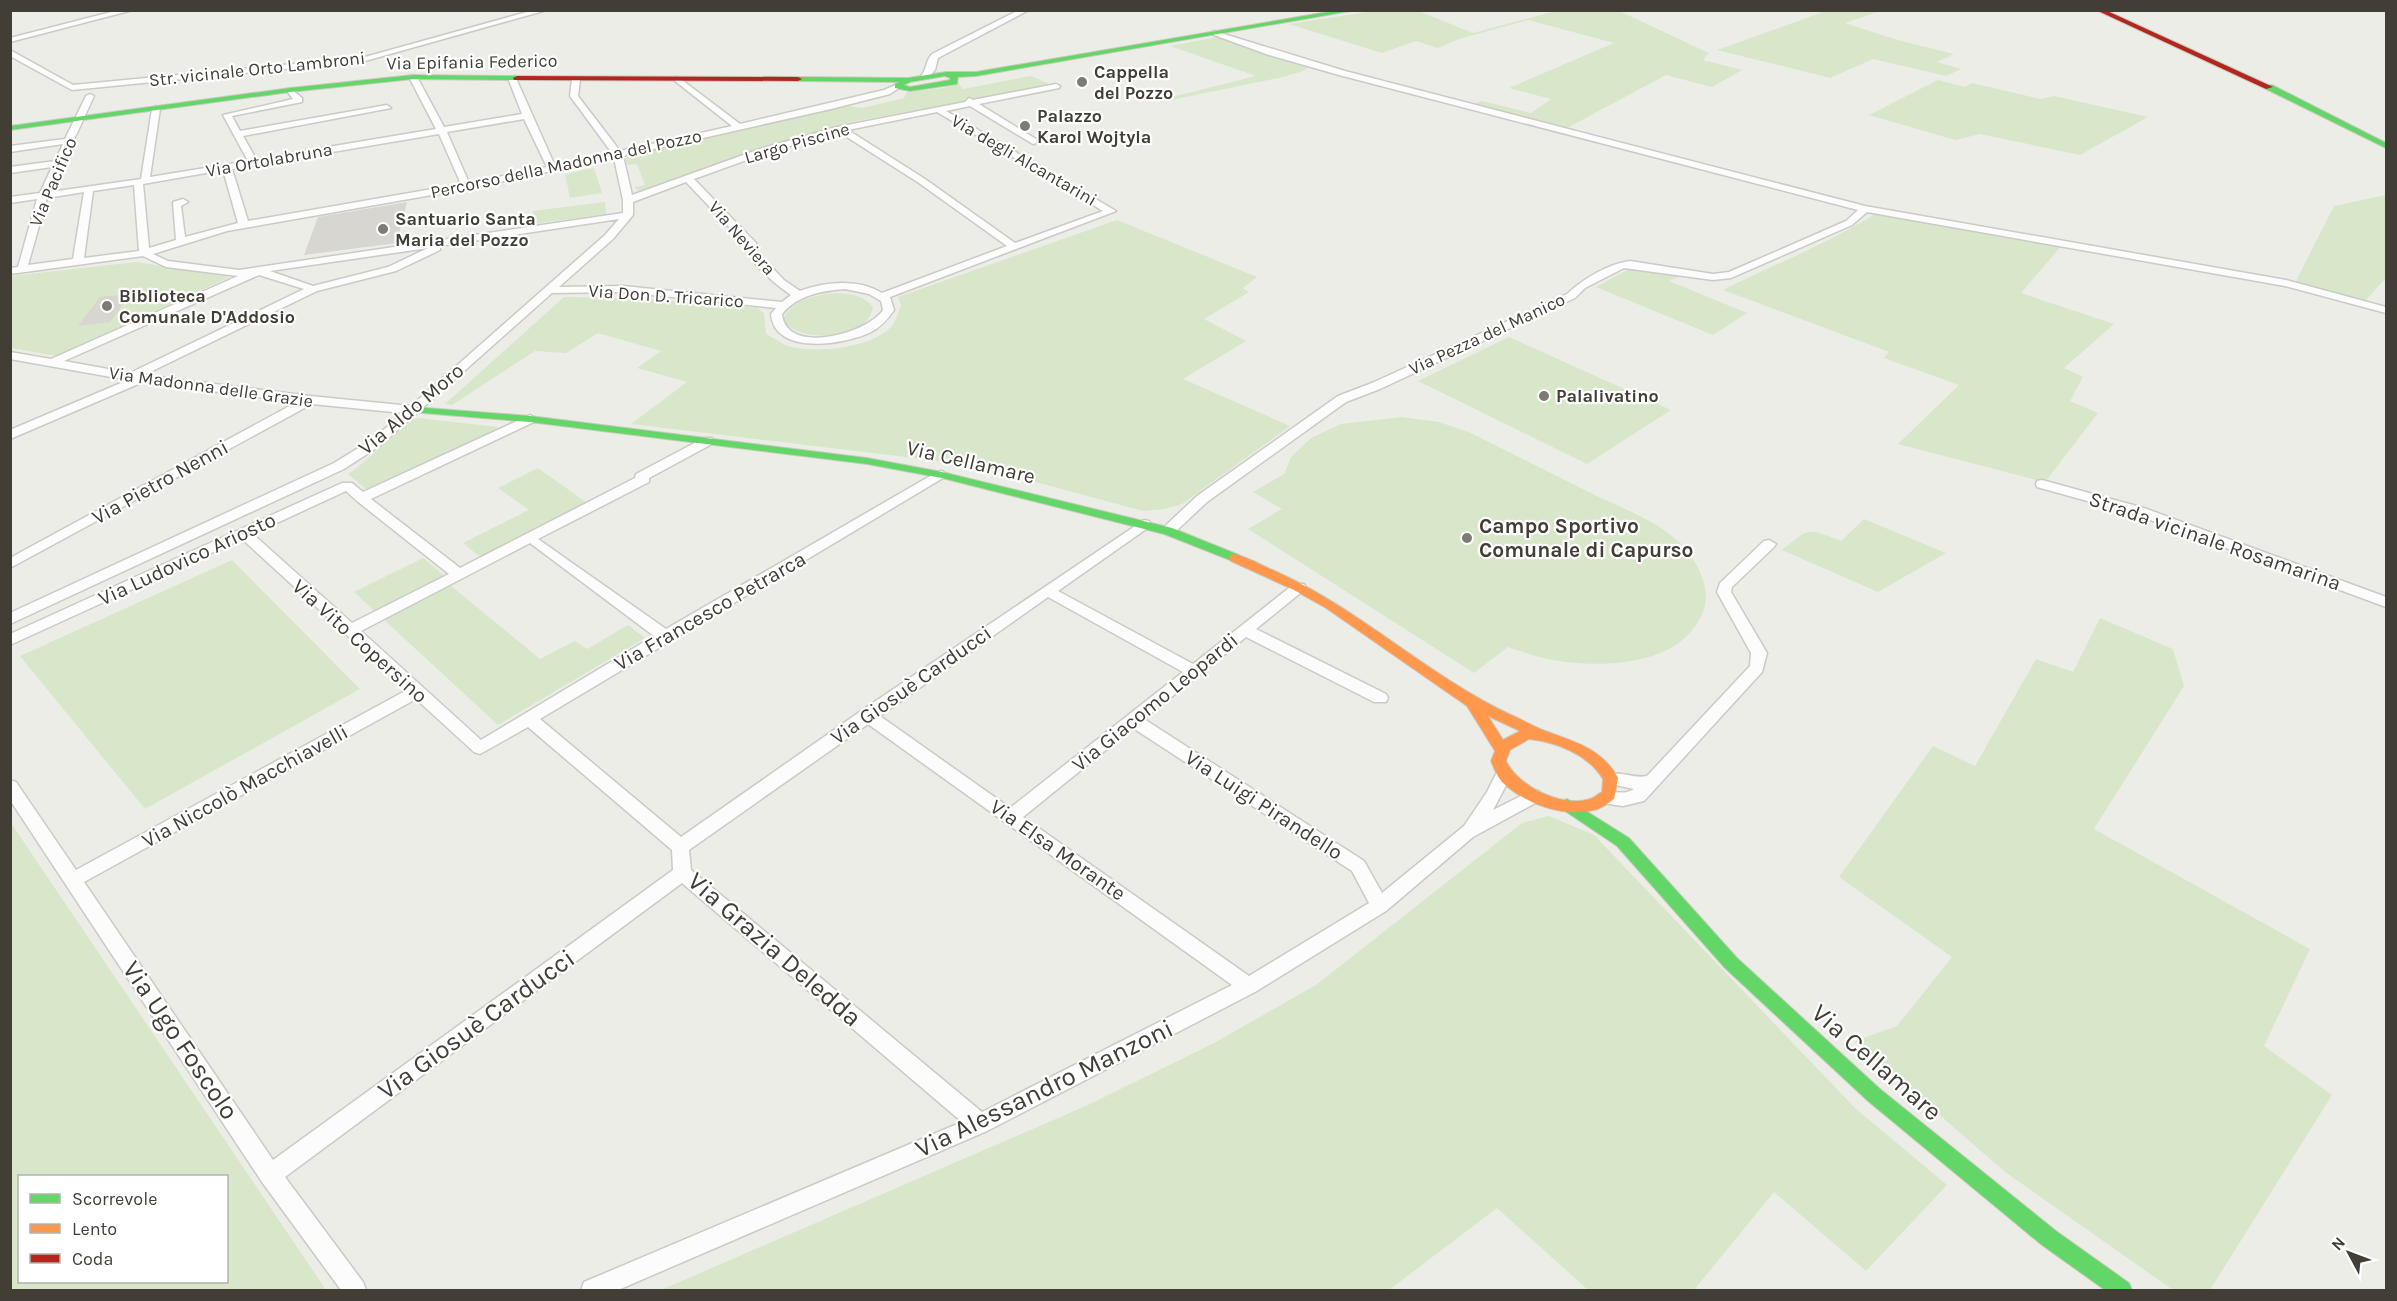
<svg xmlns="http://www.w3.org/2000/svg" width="2397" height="1301" viewBox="0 0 2397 1301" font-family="Karla,sans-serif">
<rect width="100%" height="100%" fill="#edede8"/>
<path fill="#d8e6ca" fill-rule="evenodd" d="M1416,10L1473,33L1556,11H1619L1709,53L1703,60L1742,70L1712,87L1666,75L1567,128L1472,104L1482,101L1531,113L1551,99L1509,88L1614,43L1528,20L1459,39L1438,48L1416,41L1382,53L1289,24L1374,11Z
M1826,11H1880L1845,23L1894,39L1954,54L1937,62L1961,69L1946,76L1873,59L1830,78L1717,50Z
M1222,36L1312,66L1300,72L1283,77L1161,102L1160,100L1256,76L1170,46Z
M1031,76L1052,85L851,122L749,152L646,191L637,190L635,187L645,185L637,164L628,165L625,159L633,153L849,106L862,108L904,98L907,92L944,88L958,83L963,89Z
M1938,80L1965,87L1972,83L2041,99L2054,96L2148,117L2080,155L1980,134L1955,140L1869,115Z
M594,168L602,193L570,198L565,174Z
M2386,195V278L2365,301L2295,283L2334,206Z
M605,202L606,214L533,224V211Z
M1878,212L2062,245L2021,293L2114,324L2064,368L2083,377L2070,401L2098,413L2045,482L1898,444L1959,385L1884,358L1889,352L1723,290C1775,264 1830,243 1878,212Z
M1117,220L1257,277L1243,288L1249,292L1204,319L1246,341L1183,379L1290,426L1182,504L1165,509L1143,511L972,465L631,424L687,382L637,368L661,351L598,333L566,353L535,351L452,405L445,404L564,297L637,298L757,308L764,313L766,334C774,338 783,345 792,347C818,353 871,348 891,327C896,322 898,312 901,306L898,297Z
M136,262L230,277L56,356L11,348V276Z
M1629,269L1684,274L1669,281L1747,313L1713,335L1596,287Z
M837,293C852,294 863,295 873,307C868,341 808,342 786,325L784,317C796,298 816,295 837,293Z
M1509,337L1671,410L1587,464L1418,381Z
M1402,417L1439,422L1471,433C1513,454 1555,475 1597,496C1626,510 1660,522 1683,546C1698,563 1712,589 1703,612C1681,668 1598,669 1547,659C1534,656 1521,651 1508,647L1474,673L1248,529L1282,509L1253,492L1284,474L1291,457L1311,438L1341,424Z
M418,418L498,427L490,433L366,489L348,474L358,467L413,419Z
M538,468L597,510L450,585L540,659L575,641L587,649L628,625L645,638L498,725L354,592L423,558L446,577L481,558L463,543L529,510L498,488Z
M1864,519L1946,553L1878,592L1782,550C1811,527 1806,528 1841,541Z
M232,560L360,689L145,809L20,656Z
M2100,618L2173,649L2184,686L2094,829L2310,949L2264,1046L2332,1095L2210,1290H2173L2005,1172L1855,1041L1897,1026L1952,957L1839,877L1933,746L1975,766L2036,659L2073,672Z
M1549,816L1594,835L1856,1109L1947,1185L1866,1271L1774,1192L1694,1290H1588L1497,1208L1389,1290H661L1088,1105L1214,1043L1316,985L1522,823Z
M10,823H11L326,1290H11ZM20,1176H226V1282H20Z"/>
<path fill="#d7d6d1" d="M407,202L397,243L304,255L318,217Z
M130,294L110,322L78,326L100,297Z"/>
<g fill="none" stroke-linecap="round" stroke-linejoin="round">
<g stroke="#cbcac6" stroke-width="3">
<path id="street" d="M119,10H133L10,42V38Z
M534,10H547L365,61L72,90L10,56V50L73,85L365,57Z
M1019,10H1029L938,58L935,70L928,78L921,76C927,69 926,60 932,54Z
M1214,31L1345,71L1865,206L2286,280L2386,307V313L2285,286L1867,212L1852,225L1731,278L1713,280L1624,268L1585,288L1575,298L1380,389L1346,402L1207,502L1173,534L1168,535L1161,531L1163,528L1197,496L1338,396L1372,383L1567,294C1583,279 1608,264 1630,261L1713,274L1729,272L1846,221L1858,210L1339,75L1269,55L1214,35Z
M413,75L417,77L444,127L522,114L508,78L515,76L555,166L612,153L570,96L572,79L576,77L580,79L578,96L620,151L732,126L675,81V77H678L740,124L884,90L898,84L902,86L890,94L831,109L623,156L632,195L760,149L837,127L965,102L969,98L973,100L1056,84L1060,86L1059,88L979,104L1036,139V143L1033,144L970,106L946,111L1116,211L890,297L894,310C887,320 881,327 871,332C845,345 774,356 771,314L776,308L623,292L552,293L381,445L344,469L10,624V613L334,463L373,439L403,413L312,404L10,568V558L297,402L143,382L10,439V430L128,380L10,359V352L51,359L238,276L166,267L143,256L10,274V268L18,267L37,199L10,203V197L40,193L52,167L10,173V167L55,161L63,144L10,152V146L65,139L86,96L90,94L94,96L50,192L141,179L152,109L156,106L160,109L150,177L248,161L223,115L293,99L286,90L290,88L302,98V102L232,116L240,131L387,105L391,108L243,136L256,159L436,129L409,77ZM937,112L1103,211L1015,243L925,179L848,130ZM524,119L547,167L469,183L447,132ZM839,132L919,183L1007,246L882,293C858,278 824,282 800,291L784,280L757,252L756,243L694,179L766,153ZM439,134L461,184L248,221L232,169ZM614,158L623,200V213L239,270L168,261L153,254L227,231L466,189ZM223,170L238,223L185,237L181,206L188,202L183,199L173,202L176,240L149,248L143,184ZM686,182L747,246C747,262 778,286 791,295L782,302L623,286L559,287L613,239L633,215V202ZM134,185L139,251L84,258L93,191ZM84,192L73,259L28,265L47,198ZM619,219L605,235L411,406L310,396L144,375L317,291L396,271L440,250V246ZM428,248L388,267L313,286L270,271ZM259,275L304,289L130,373L64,361ZM845,289L869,294L881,301L883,310C867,334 786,356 782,314C798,295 821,291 845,289Z
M530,415L536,419L534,422L371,499L460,568L635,478L636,474L704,438H712L714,441L712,444L649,478V482L538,539L666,629L937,472L942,471L948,475L540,719L681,837L861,711L1144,520L1149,521L1151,524L1149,527L1058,591L1193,664L1294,584H1304L1306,587L1304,590L1256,629L1386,694L1388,698L1386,702H1374L1246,637L1144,719L1364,861L1382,893L1464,826L1487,792L1497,772L1503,770L1509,772L1511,776L1493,810L1533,790L1539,791L1541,796L1539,801L1473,837L1386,911L1255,992L987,1131L618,1290H581L584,1282L962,1122L682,883L285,1177L363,1282L366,1290H341L262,1182L10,800V780L16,782L76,870L407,690L242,539L10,645V634L342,483H352L363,492ZM346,491L357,501L449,574L352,623L253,534ZM530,543L654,636L481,740L361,631ZM1048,597L1183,672L1010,808L880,716ZM416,699L474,752L480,754L528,727L672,850L673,870L273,1160L84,882ZM868,724L1232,985L982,1112L691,870L689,850ZM1133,728L1352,871L1369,903L1249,976L1023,817Z
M2042,480L2144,508L2386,597V607L2134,514L2037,487L2036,484L2037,481Z
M1769,540L1776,544L1774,547L1732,587L1731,592L1767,653L1762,672L1644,801L1623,806L1602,803L1600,798L1602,793C1613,790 1624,796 1634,789L1606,783L1604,779L1606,775C1620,770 1633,779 1647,776L1750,666L1751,653L1717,592L1720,583L1764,541Z"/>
</g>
<g stroke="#cccabf" stroke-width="2">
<path id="fast" d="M1339,10H1356L976,76L958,77L957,84L910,91L895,88V84L899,82L798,81L794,79L798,77L908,78L946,72H976ZM945,76L950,78V80L910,87L904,85L910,82Z
M413,75L517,76L521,78L517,80L413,79L290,92L10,130V126L290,88Z
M2266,85H2272L2386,143V148L2266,89Z
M414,407L530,416L867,458L942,472L1172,528L1239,555L1241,558L1235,562L1164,534L942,478L867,464L530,422L410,412L409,410Z
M1567,799L1629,838L1737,958L1880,1089L2056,1231L2129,1283L2132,1290H2105L2042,1245L1868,1101L1725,968L1617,846L1562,809L1559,805L1562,801Z"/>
</g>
<g stroke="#cccabf" stroke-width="2">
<path id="slow" d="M1235,554C1249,558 1263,566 1277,572C1361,610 1428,676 1511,715C1523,720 1536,728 1548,732C1576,742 1603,750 1618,778L1614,799C1608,803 1601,809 1594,810C1563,818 1524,803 1502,782C1497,776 1494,768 1491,761L1495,751L1467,706L1326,608L1294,590L1231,561L1229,558L1231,555ZM1488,716L1520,731L1503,740ZM1529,739C1556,742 1588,754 1603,779L1602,792C1598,794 1594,798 1590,799C1561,808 1518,786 1506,761L1510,750Z"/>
</g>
<g stroke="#cccabf" stroke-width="2">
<path id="jam" d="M2096,10H2105L2273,87L2266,89Z
M517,76L798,77L802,79L798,81L514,80L513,78Z"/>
</g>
<use href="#street" fill="#fcfcfc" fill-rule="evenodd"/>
<use href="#fast" fill="#63d668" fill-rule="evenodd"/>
<use href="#slow" fill="#ff974d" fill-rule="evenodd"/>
<use href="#jam" fill="#b3261e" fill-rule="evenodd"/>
</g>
<g fill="#7e7b74" stroke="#fff" stroke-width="2">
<circle cx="1082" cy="82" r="6"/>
<circle cx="1025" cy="126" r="6"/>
<circle cx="383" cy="229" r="6"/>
<circle cx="107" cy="306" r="6"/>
<circle cx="1544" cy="396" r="6"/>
<circle cx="1467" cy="538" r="6"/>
</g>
<g text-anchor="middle" stroke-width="4.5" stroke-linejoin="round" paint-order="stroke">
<g font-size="18" fill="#423e35" stroke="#fff">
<text transform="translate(472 62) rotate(-1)" y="6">Via Epifania Federico</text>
<text transform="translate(257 69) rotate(-6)" y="6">Str. vicinale Orto Lambroni</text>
<text transform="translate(797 143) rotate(-16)" y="6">Largo Piscine</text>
<text transform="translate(269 160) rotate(-10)" y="6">Via Ortolabruna</text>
<text transform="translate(1024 160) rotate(30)" y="6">Via degli Alcantarini</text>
<text transform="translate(566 164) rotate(-12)" y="6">Percorso della Madonna del Pozzo</text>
<text transform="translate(53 182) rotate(-67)" y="6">Via Pacifico</text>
<text transform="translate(742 238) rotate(49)" y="6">Via Neviera</text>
<text transform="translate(666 296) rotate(4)" y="6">Via Don D. Tricarico</text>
<text transform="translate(1487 334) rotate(-25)" y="6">Via Pezza del Manico</text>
<text transform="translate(211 387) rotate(8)" y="6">Via Madonna delle Grazie</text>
</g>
<g font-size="18" font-weight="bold" fill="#423e35" stroke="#fff" text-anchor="start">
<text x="1094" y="78">Cappella<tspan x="1094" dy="21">del Pozzo</tspan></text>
<text x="1037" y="122">Palazzo<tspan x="1037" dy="21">Karol Wojtyla</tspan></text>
<text x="395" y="225">Santuario Santa<tspan x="395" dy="21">Maria del Pozzo</tspan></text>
<text x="119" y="302">Biblioteca<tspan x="119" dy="21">Comunale D'Addosio</tspan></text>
<text x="1556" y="402">Palalivatino</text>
</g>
<g font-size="21" fill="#423e35" stroke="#fff">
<text transform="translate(411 409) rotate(-40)" y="7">Via Aldo Moro</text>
<text transform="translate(971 462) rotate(13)" y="7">Via Cellamare</text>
<text transform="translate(160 482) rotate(-29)" y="7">Via Pietro Nenni</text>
<text transform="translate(2215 541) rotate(19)" y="7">Strada vicinale Rosamarina</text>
<text transform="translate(187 559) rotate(-25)" y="7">Via Ludovico Ariosto</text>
<text transform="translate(710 611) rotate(-30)" y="7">Via Francesco Petrarca</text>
<text transform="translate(360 641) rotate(42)" y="7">Via Vito Copersino</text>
<text transform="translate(911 685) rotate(-35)" y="7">Via Giosuè Carducci</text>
<text transform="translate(1155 702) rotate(-39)" y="7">Via Giacomo Leopardi</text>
<text transform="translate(245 786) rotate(-29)" y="7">Via Niccolò Macchiavelli</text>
<text transform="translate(1264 805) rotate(33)" y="7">Via Luigi Pirandello</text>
<text transform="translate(1058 850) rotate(35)" y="7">Via Elsa Morante</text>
</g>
<g font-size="21" font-weight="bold" fill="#423e35" stroke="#fff" text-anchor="start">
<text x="1479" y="533">Campo Sportivo<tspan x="1479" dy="24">Comunale di Capurso</tspan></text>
</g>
<g font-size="26" fill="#423e35" stroke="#fff">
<text transform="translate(775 949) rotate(41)" y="9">Via Grazia Deledda</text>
<text transform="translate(476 1024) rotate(-36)" y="9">Via Giosuè Carducci</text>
<text transform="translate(181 1040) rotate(56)" y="9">Via Ugo Foscolo</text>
<text transform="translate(1877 1062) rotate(41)" y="9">Via Cellamare</text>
<text transform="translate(1044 1088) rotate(-26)" y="9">Via Alessandro Manzoni</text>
</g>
</g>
<rect width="2397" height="1301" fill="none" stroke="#423e35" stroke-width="24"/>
<rect x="18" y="1175" width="210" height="108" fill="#ffffff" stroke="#b3b2ae" stroke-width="1.5"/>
<rect x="30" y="1194" width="30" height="9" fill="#63d668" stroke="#b3b2ae" stroke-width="1.5"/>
<text x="72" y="1205" font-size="18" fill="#423e35">Scorrevole</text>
<rect x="30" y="1224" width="30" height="9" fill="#ff974d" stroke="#b3b2ae" stroke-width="1.5"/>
<text x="72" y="1235" font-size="18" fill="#423e35">Lento</text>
<rect x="30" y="1254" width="30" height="9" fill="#b3261e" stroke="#b3b2ae" stroke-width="1.5"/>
<text x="72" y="1265" font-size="18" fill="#423e35">Coda</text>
<g transform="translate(2349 1253) rotate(311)" stroke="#ffffff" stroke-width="4.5" paint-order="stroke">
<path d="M0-4.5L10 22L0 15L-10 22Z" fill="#423e35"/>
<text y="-9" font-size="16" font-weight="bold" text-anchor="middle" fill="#423e35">N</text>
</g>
</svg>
